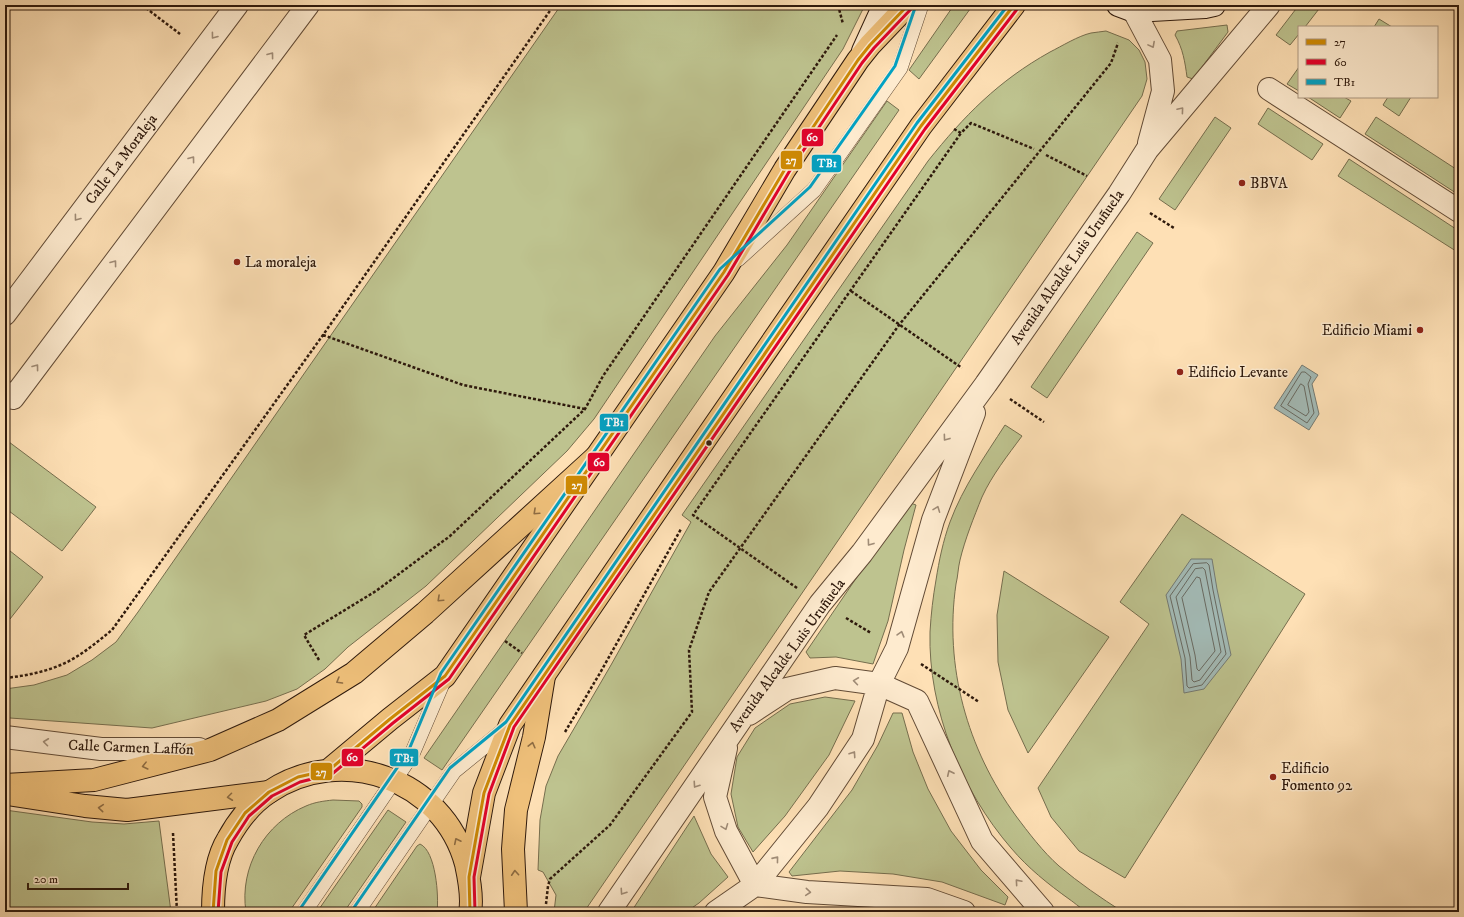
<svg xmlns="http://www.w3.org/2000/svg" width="1464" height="917" viewBox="0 0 1464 917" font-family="'IM FELL DW Pica',serif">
<rect width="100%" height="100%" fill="#fee0b5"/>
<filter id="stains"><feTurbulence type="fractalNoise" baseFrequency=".005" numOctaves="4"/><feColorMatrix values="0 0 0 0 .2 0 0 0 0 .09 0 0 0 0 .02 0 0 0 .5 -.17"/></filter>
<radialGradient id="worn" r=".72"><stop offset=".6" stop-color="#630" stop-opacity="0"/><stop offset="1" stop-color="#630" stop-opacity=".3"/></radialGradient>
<path fill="#bec38f" stroke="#766e4e" d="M561,5H865L843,49L594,419L567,451L426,586L348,647L325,669L297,689L266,701L152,728L10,718L5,716V689L34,685L67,675L92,660L116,642L138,612Z
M954,5H973L919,79L909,70Z
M1299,5H1322L1305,27H1299V34L1290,45L1276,35Z
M1379,19L1392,27H1374Z
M1227,25L1228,32L1193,79L1187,77C1185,62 1183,49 1175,35L1177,31Z
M1106,31L1129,40L1139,50L1145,62L1147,79L1142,96L584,912H554L556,895L543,872L538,870L540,820L546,786L558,756L611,665L691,522L682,515L928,161C964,116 998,81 1050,52C1062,46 1078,36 1091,33C1096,32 1101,32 1106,31Z
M1299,67V91L1287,84Z
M1308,97H1344L1351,101L1340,118Z
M1388,97H1411L1399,116L1383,105Z
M887,101L899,110L442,770L424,758L715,336L787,245Z
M1268,108L1323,144L1312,160L1258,124Z
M1215,117L1231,128L1175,210L1159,199Z
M1376,117L1459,171V195L1365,134Z
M1349,159L1459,231V253L1338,176Z
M1137,232L1153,243L1047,398L1031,387Z
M1005,425L1022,436C1008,455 992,475 982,497C974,517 965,539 960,560C958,568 958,576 956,584C944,666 967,749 1016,816C1028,832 1043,852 1059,866C1079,883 1101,898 1123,912C1112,912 1100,914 1090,912C1083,911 1075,903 1069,899C1048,884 1028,868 1011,848C961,790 928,709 930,632C931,614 933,597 936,580C939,561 943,541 950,522C963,487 985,456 1005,425Z
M5,439L96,507L62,551L5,508Z
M908,502L916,505L904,550L888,621L873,664L836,657L810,658L806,652Z
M1182,514L1305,594L1125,878L1079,851L1051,817L1038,788L1149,624L1120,602Z
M5,547L43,577L10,619L5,615Z
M1004,571L1109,637L1028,753L1008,710L998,662L997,615Z
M825,697L855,701L829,755L785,816L753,852L738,827L731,794L737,757L755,728L790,704Z
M893,713H902L913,752L928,789L951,831L981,870L1008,897L1005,905L942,882L893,874L840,871L792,876L789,872L852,790L878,745Z
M333,800L359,801L362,804V807L289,912H246C239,867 265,823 306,806C315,802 324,801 333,800Z
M5,810L92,822L124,824L159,821L171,912H5Z
M388,810L406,822L344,912H317Z
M694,816L711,854L728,877L699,903L686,912H631Z
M420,844C436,851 439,897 437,912H372L417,846Z"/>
<path fill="#a3bbb7" stroke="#747a73" d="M1302,365L1318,375L1312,384L1319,414L1309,430L1274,408Z
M1191,559H1212L1217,589L1231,655L1204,689L1184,693L1181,659L1166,595Z"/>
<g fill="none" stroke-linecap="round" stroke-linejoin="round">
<path stroke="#686a62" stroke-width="1" d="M1302,372H1305L1311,377L1308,384L1314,413L1307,423L1281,406Z
M1301,384L1304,386L1309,412L1306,416L1288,405Z
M1207,563L1209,565L1213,590L1226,654L1202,685L1189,688L1187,686L1185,658L1170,596L1193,564Z
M1203,568L1205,570L1221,652L1200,680L1194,682L1192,680L1190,657L1176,597L1195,569Z
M1197,577L1200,578L1215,651L1199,671L1197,669L1195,655L1182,598Z"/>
<g stroke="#624b36" stroke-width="16">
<path id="lane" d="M738,259L814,190L900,68L921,5
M304,912L412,754L444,679
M357,912L454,771L508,727"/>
</g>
<g stroke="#624b36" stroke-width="24">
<path id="street" d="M1134,11L1160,60L1163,91L1149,143
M1269,89L1459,211
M5,314L237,5
M5,392L13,398L308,5
M749,714L787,689L835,678L879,684L917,701L982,841L1043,912
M5,737L101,749H199
M726,748L715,797L726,831L755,885L807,892L927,899L964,912
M609,912L820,604L862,553L986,384L1119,194L1147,150L1269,5
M716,912L755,885L818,807L863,739L879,684L897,648L933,520L974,413"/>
</g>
<g stroke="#2e190c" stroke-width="24">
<path id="secondary" d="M1118,5L1134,11L1205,7L1214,5
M863,51L884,5"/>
</g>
<g stroke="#2e190c" stroke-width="24">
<path id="primary" d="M329,770L390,719L445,676L724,272L785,169L858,60L870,45L908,5
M469,877L484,793L510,725L706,438L921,126L1014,5
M213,912C213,888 215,860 228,839C238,821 252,803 269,792C342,743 443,779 466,864C469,878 473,898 470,912"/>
</g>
<g stroke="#2e190c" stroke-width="24">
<path id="highway" d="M5,785L94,780L210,750L278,720L354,673L425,613L596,457
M7,794L85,806L127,810L269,792
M516,912L513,849L516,810L534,737L544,676"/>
</g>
<path stroke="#2e190c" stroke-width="2.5" stroke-dasharray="3 2" stroke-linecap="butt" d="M142,5L180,34
M838,5L843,24
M954,129L961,133L971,123L1034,149
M1046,155L1087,176
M1150,213L1174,228
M851,291L962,368
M323,335L463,385L585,409
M1010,399L1044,422
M797,588L693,515L961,133
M846,618L871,633
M505,641L522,653
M319,660L304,635L376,591L450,536L585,409L603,376L837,35
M921,664L979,702
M5,678C25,676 45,672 63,664C81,656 97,642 112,630L323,335L554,5
M565,732L600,673L681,529
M173,833L177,912
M546,904L548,886L550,879L610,825L692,712L689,650L709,592L899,325L1111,63L1118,43"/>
<use href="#lane" stroke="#feebcf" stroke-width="15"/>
<use href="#street" stroke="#feebcf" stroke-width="22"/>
<use href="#secondary" stroke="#feebcf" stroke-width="22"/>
<use href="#primary" stroke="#efc07a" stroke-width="22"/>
<use href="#highway" stroke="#efc07a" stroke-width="22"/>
<g stroke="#feebcf" stroke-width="6">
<path id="bus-1" d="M213,912L216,871L227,840L245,813L269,792L298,777L329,770L390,719L445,676L724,272L785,169L858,60L870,45L908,5
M470,912L469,877L484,793L510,725L921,126L1014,5"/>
</g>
<g stroke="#feebcf" stroke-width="6">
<path id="bus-2" d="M218,912L221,872L232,842L249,816L272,796L300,782L332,774L393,723L449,679L728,275L789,172L862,63L874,48L912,8
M475,912L474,877L489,794L514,727L925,129L1018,8"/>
</g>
<g stroke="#feebcf" stroke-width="6">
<path id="bus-3" d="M300,909L408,752L441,673L720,269L810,187L895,66L916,5
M353,909L450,768L506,722L917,123L1008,5"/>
</g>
<use href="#bus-1" stroke="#cf8a02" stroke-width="3"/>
<use href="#bus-2" stroke="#e4002b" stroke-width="3"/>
<use href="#bus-3" stroke="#02a2c4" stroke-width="3"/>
</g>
<defs><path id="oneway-chevron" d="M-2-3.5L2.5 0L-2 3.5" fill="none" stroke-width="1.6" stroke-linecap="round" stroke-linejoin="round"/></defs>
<g stroke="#a08c77">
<use href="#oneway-chevron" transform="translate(214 36) rotate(127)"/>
<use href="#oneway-chevron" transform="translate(1152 45) rotate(62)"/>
<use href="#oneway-chevron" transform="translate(271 55) rotate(-53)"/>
<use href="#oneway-chevron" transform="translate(1181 110) rotate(-50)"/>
<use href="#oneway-chevron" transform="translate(192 159) rotate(-53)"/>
<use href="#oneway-chevron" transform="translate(77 218) rotate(127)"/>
<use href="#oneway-chevron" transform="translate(114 263) rotate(-53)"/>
<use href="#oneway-chevron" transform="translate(36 367) rotate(-53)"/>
<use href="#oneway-chevron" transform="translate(946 438) rotate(126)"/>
<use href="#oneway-chevron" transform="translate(937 509) rotate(-69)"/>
<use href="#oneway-chevron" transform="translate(870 543) rotate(126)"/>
<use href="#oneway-chevron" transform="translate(901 634) rotate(-74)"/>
<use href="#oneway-chevron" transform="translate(856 681) rotate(-172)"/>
<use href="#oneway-chevron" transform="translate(46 742) rotate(-173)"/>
<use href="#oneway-chevron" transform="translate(853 754) rotate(-56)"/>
<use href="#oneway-chevron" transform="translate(950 773) rotate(-115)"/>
<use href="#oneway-chevron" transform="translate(696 785) rotate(124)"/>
<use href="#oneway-chevron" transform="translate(725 827) rotate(69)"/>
<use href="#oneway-chevron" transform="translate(776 859) rotate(-51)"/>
<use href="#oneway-chevron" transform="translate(1018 882) rotate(-131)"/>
<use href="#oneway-chevron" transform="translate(623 892) rotate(124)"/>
<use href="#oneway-chevron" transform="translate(808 892) rotate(5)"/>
</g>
<g stroke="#8e6c43">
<use href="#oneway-chevron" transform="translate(536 512) rotate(137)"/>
<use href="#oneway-chevron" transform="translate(440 599) rotate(137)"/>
<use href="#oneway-chevron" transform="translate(339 681) rotate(150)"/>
<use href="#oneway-chevron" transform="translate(532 745) rotate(-76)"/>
<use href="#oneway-chevron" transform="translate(145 766) rotate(166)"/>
<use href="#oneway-chevron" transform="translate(230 797) rotate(173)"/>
<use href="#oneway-chevron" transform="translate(101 808) rotate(-175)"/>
<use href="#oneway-chevron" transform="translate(457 841) rotate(-116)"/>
<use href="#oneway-chevron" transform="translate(515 873) rotate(-94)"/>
</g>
<g fill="#8f2418" stroke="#feebcf" stroke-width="1.5">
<circle cx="1242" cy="183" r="4"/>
<circle cx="237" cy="262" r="4"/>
<circle cx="1420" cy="330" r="4"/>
<circle cx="1180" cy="372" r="4"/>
<circle cx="1273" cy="777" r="4"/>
</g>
<circle fill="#2e190c" stroke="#feebcf" stroke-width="1.5" cx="709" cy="443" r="3.5"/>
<g text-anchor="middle" stroke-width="3" stroke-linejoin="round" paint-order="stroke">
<g font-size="15" fill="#2e190c" stroke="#feebcf">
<text transform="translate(121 159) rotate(-53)" y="5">Calle La Moraleja</text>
<text transform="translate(1067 267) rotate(-55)" y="5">Avenida Alcalde Luis Uruñuela</text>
<text transform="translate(787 655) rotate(-54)" y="5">Avenida Alcalde Luis Uruñuela</text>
<text transform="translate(131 747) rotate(2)" y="5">Calle Carmen Laffón</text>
</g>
<g font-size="15" fill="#2e190c" stroke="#feebcf" text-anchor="start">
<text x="1250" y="188">BBVA</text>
<text x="245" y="267">La moraleja</text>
<text x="1412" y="335" text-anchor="end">Edificio Miami</text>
<text x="1188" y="377">Edificio Levante</text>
<text x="1281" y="773">Edificio<tspan x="1281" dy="17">Fomento 92</tspan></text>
</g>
</g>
<g stroke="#feebcf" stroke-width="1.5">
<rect x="801" y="128" width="23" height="19" rx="4" fill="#e4002b"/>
<rect x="780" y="150" width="23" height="20" rx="4" fill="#cf8a02"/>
<rect x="811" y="154" width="31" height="19" rx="4" fill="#02a2c4"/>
<rect x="599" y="413" width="30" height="19" rx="4" fill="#02a2c4"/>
<rect x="587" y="452" width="23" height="20" rx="4" fill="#e4002b"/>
<rect x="565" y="475" width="23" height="20" rx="4" fill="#cf8a02"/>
<rect x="341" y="748" width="23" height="19" rx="4" fill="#e4002b"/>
<rect x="389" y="748" width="30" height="19" rx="4" fill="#02a2c4"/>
<rect x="310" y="762" width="23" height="19" rx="4" fill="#cf8a02"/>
</g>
<g font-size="11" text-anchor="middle" font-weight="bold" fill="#fff">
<text x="812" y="141">60</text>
<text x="791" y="164">27</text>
<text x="827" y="167">TB1</text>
<text x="614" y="426">TB1</text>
<text x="599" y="466">60</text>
<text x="577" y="489">27</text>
<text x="352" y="761">60</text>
<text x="404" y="762">TB1</text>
<text x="321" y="776">27</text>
</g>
<rect width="1464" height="917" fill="none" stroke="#fee0b5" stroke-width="20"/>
<rect x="6" y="6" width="1452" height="905" fill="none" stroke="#2e190c" stroke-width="2"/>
<rect x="10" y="10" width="1444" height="897" fill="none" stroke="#2e190c"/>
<rect x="1298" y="26" width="140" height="72" fill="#feebcf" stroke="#ab9781"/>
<rect x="1306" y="39" width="20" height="6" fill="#cf8a02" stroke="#ab9781"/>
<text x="1334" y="46" font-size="12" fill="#2e190c">27</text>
<rect x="1306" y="59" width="20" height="6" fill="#e4002b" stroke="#ab9781"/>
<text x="1334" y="66" font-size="12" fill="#2e190c">60</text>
<rect x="1306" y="79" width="20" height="6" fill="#02a2c4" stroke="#ab9781"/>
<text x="1334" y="86" font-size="12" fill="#2e190c">TB1</text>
<path d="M28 883v6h100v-6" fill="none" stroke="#2e190c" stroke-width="2"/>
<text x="34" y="883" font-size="12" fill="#2e190c" stroke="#feebcf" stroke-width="3" paint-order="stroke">20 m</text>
<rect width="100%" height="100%" filter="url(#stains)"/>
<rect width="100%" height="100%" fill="url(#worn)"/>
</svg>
